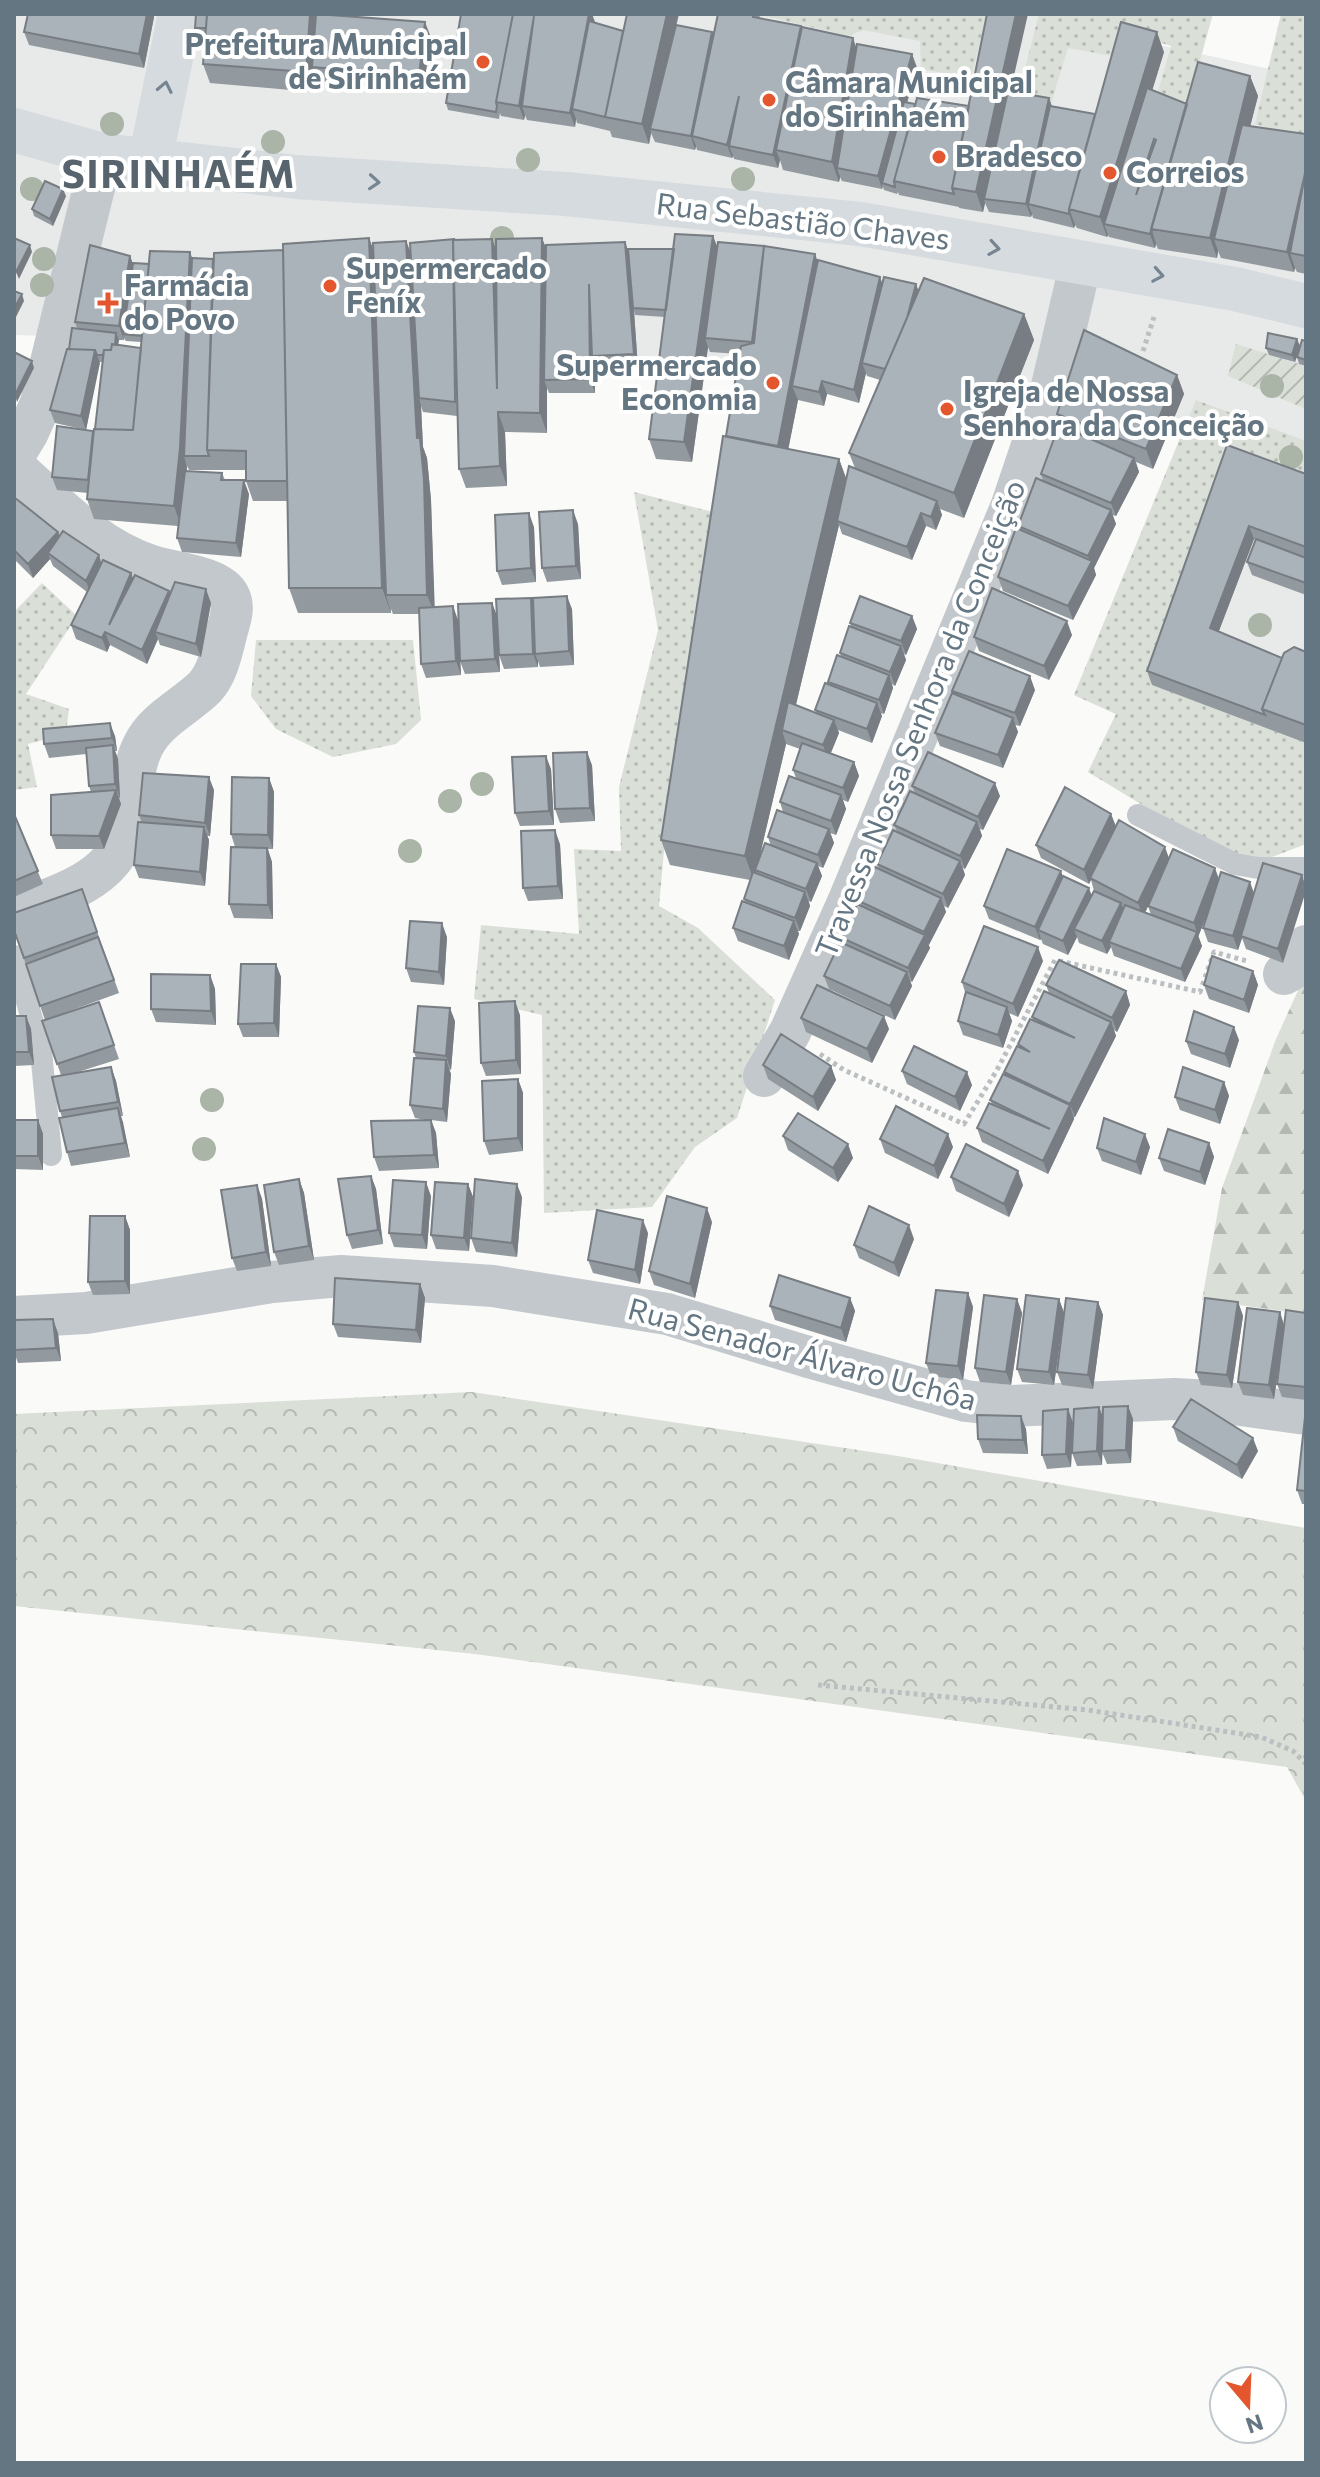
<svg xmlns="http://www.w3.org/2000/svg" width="1320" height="2477" viewBox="0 0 1320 2477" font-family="Commissioner,sans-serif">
<defs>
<pattern id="grass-dots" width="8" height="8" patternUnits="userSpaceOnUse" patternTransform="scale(2)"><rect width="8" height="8" fill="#dadfd7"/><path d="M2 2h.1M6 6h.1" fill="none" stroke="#b4b9b4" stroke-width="1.8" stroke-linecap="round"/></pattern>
<pattern id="forest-firs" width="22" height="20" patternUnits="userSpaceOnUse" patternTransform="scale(2)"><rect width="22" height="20" fill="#dadfd7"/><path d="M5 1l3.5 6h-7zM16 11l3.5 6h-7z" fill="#b4b9b4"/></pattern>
<pattern id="park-crowns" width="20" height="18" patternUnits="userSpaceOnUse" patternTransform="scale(2)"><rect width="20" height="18" fill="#dadfd7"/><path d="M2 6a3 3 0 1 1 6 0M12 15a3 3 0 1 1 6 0" fill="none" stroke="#b4b9b4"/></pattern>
<pattern id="garden-furrows" width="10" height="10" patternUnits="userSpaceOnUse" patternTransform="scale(2)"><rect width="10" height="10" fill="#dadfd7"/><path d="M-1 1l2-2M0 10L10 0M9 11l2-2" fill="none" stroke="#b4b9b4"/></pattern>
</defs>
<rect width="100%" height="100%" fill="#fafaf8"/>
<path fill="#e8e9e9" d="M14,14H1034L1059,23L1306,77V844L1088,772L1116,714L1074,695L1185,426L1031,397L872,375L658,356L356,360L83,337L14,335Z"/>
<path fill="url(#grass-dots)" d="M757,14H987L971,78L921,69L920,41L863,30L848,36Z
M1039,14H1213L1188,103L1157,95L1171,46L1122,31L1113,56L1068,48L1051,103L1018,96Z
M1281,14H1306V139L1255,124Z
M1196,400L1306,441V485L1233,459L1152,685L1306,743V844L1251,865L1144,806L1088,772L1116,714L1074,695Z
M634,492L713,512L671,773L659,906L698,928L775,1000L737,1118L695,1147L652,1207L544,1213L542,1015L474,999L481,925L579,934L574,849L621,851L619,787L658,630Z
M42,583L77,616L26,694L69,709L66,734L28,744L37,787L14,790V612Z
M256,640H413L421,720L396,744L333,757L276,729L251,696Z"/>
<path fill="url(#forest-firs)" d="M1306,973V1314L1202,1300L1222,1188L1276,1039Z"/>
<path fill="url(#park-crowns)" d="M472,1392L898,1456L1306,1528V1801L1287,1767L475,1654L14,1606V1414Z"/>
<path fill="url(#garden-furrows)" d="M1236,344L1306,366V409L1228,376Z"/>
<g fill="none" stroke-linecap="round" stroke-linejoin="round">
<path stroke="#bbbfc2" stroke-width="5" stroke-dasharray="4 4" stroke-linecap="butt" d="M1143,351L1154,317
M820,1054L844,1070L964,1124L997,1070L1055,960L1200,992L1214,952L1247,961
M818,1685L1088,1710L1261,1737L1293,1751L1306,1764"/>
<path stroke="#c3c8cc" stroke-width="22" d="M1138,815L1235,864L1258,868H1306
M14,956L41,1051L51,1155"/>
<path stroke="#c3c8cc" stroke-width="42" d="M14,455L28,432L41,403L102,155
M14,467C56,504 97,549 152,566C173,573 219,576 229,596C235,608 230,619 227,631C222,650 218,673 205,687C185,707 155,720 143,746C124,784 139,834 106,866C82,890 44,900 14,913
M1284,974L1293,969L1306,946
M764,1076L790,1032L850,898L1012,505L1052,386L1081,262
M14,1317L86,1313L272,1282L341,1276L493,1286L667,1314L805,1356L966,1401L1010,1406L1174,1399L1212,1401L1306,1414"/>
<path stroke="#d6dbdf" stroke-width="44" d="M14,130L102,155L296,177L566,194L860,224L1235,289L1306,306
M150,161L180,14"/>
</g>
<g fill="#aab4a7">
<circle cx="112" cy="124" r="12"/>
<circle cx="273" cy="142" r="12"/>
<circle cx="528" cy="160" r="12"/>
<circle cx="743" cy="179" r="12"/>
<circle cx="32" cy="189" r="12"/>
<circle cx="502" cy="238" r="12"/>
<circle cx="44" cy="259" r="12"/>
<circle cx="42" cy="285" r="12"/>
<circle cx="1272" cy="386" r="12"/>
<circle cx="1291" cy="457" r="12"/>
<circle cx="1260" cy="625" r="12"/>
<circle cx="482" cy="784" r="12"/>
<circle cx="450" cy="801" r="12"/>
<circle cx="410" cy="851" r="12"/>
<circle cx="212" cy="1100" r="12"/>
<circle cx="204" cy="1149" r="12"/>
</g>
<path fill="#929a9f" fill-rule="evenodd" d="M28,14H153L154,17L144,68L29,45L24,32Z
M461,14H592L594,23L623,31L677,25L712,32L714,37L718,14H759L760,18L801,26L802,29L857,48L912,54L917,68L907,102L915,104L969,106L1010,92L1049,98L1052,107L1095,114L1164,52L1152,90L1187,104L1250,76L1258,96L1250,126L1306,134V274L1297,272L1295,268L1294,272L1221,258L1218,251L1217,258L1158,249L1156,244L1155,248L1109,237L1108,235L1107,237L1077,228L1075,225L1074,228L1033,218L1032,214L1031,217L989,212L985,203L983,212L959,208V206V207L899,195L898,192L897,194L884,190L883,187L882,189L842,181L840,177L839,182L783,170L780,160L778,168L734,159L733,156L732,158L697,150L696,146L695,150L655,142L651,133L649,144L612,137L610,131L577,123L576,119L575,127L527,120L525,115L524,120L501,116L500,113L499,119L448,110L446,103Z
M195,28L430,35L424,90L317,81L314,74L313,92L210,83L203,64L205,35H198Z
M66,196L53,226L34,216L32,209Z
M713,236L717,247L818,261L882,283L916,284L918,291L1024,314L1034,340L964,518L940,509L942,515L936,530L926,526L912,560L842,534L839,525L796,705L816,713L815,710L829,685L828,682L841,656L840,653L851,627L850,623L912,616L917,629L906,655L904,654L906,660L895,686L892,684L893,688L884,714L880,713L882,716L872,743L838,730L839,733L831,753L854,762L859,776L848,802L843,800L846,809L836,835L830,833L834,843L823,868L818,866L822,876L811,902L809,901L810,906L800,931H798L799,934L789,960L738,941L733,928L745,902L744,899L750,880L670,865L661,840L739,354L710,352L708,347L692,462L656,459L649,439L665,317L635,315L634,311L638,368L597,369L595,363V393H549L547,388V433L505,432L507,486L466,488L459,469L457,416L423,412L421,406L423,447L427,458L431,500L434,607L458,620L461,675L426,678L421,664L420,614H393L391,609V613H298L289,588L287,501H253L246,481V470H189L187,466V471L222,473L225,480L249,494L241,557L182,552L177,538L178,526L94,519L87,499L88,493L57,490L52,477L86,430L55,423L50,410L69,349L77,328L75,322L130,256L133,264H149L190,252L192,260L213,259L369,238L373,249L406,241L411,254L455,240L492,239L496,249L542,238L546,248L625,242L628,252L674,249ZM124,338L126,341L141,342V348L118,345V340H124ZM99,362H102L95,429L93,431L86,430ZM866,373L867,376L880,380L849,453L855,468L846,478L839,459L788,449L798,400L824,406L827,394L859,403ZM786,744L800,749L793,770L796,778L780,802L783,812L768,837L771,846L759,858Z
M1306,341V366L1299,364L1297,357Z
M1300,346L1295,362L1269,355L1266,348Z
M1177,375L1184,394L1153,469L1136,462L1139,472L1116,516L1112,515L1116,524L1094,568L1096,575L1073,620L1003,591L998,577L1019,529L1018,526L1043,481L1041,474L1061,426L1057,414Z
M1227,445L1306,474V595L1252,575L1247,562L1256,540L1254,539L1219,631L1282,658L1306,652V743L1152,685L1147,671Z
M14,497L58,532L59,536L102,564L131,573L133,579L169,591L170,594L211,603L201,657L160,645L158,639L147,664L110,645L107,652L76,639L71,625L87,592L53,566L50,559L33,578L14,559Z
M578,524L581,579L547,582L542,568Z
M534,527L536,582L502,585L497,571Z
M531,598L533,604L572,609L574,665L540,667L538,661V667L504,669L499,655L500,672L465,674L460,661L492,603L497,616Z
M1072,635L1049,680L979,651L974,637Z
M1035,690L1020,726L1015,725L1018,732L1003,768L940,746L935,733L953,693L952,691Z
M115,736L117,751H115L118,759L120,798H119L121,804L104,849H56L51,835L91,792L89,786L86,754L49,758L44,744Z
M592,765L595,821L560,823L555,809Z
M551,769L554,825L520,826L515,813Z
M269,778L274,792L273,849H268L272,862L273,919L234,918L229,904L235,847L231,834Z
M912,786L1000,796L983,830L980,829L982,836L965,869L963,868L965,875L948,908L944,906L946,912L928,945L930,948L912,982L910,981L912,986L895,1020L829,989L824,976L844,943L842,938L860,905L859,901L879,869L877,864L897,831L894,825L915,793Z
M214,790L210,836H207L209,840L205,886L139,878L134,865L142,823L139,815Z
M14,814L43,884L14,897Z
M1111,814L1116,826L1169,858L1254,893L1263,863L1283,963L1246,949L1242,938L1238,950L1208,942L1203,928L1208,912L1198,937L1202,946L1185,982L1114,956L1111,947L1107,954L1079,943L1077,937L1068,955L1043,944L1041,939L1040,940L989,919L984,906L1063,877L1091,896L1094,891L1091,880L1089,884L1041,858L1036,845ZM1148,906L1151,915L1145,912Z
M560,844L563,899L528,901L523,888Z
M82,889L119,993L45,1020L14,930Z
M447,937L444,985L411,982L406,968Z
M1043,961L1018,1017L1009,1013L1012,1021L1003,1048L963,1035L958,1021L965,992L962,982Z
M276,964L281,977L279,1037H243L238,1024Z
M1253,971L1258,985L1249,1013L1209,999L1204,985Z
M210,975L215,989L216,1025L156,1022L151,1009Z
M1046,985L1126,991L1130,1005L1117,1032L1114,1030L1116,1036L1075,1117H1074V1119L1048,1174L982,1142L977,1128L992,1104L990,1100L1006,1076L1004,1072L1019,1047L1018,1044L1033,1020L1032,1017L1049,993Z
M99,1002L119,1059L78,1072L111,1067L116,1081L123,1116H121L130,1157L71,1166L67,1152L62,1117L60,1111L61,1075L42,1021Z
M520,1015L521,1074L486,1076L481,1063Z
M14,1016H26L31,1029L34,1065L14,1066Z
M801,1018L889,1029L872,1063L806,1032Z
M455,1021L451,1070L449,1069L451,1074L447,1122L431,1120L436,1133L439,1168L379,1171L374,1157L426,1120L415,1118L410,1105L416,1058L414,1052Z
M1239,1040L1230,1068L1191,1054L1186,1041Z
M763,1065L831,1066L836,1080L818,1111L768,1079Z
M902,1071L972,1085L960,1111L907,1084Z
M518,1079L523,1093V1151L489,1155L484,1141Z
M1224,1082L1229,1096L1220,1124L1180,1110L1175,1097Z
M14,1120H38L43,1134V1170L14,1169Z
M783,1136L853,1158L838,1182L788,1150Z
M880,1139L953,1147L938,1179L885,1153Z
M1209,1143L1214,1157L1205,1185L1164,1171L1159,1158Z
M1150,1147L1141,1175L1102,1161L1097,1148Z
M371,1176L376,1189L383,1244L352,1249L347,1235Z
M951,1177L1023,1185L1009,1217L956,1191Z
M299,1179L304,1193L314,1260L279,1265L274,1252Z
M468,1184L473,1197L469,1251L436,1249L431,1235Z
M257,1185L262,1199L271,1266L237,1271L232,1258Z
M431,1196L427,1249L394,1247L389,1233Z
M522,1197L517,1257L476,1252L471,1238Z
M125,1216L130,1230V1294L93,1295L88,1282Z
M712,1222L695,1298L654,1285L649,1271Z
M648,1233L640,1284L593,1273L588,1260Z
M914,1239L899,1277L859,1258L854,1245Z
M420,1284L425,1298L421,1343L338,1337L333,1324Z
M968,1293L973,1307L963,1380L931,1376L926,1363Z
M850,1298L855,1311L846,1342L775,1320L770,1306Z
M1017,1299L1022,1313L1011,1385L980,1382L975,1368Z
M1059,1299L1064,1313L1054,1385L1022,1382L1017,1369Z
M1098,1302L1103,1315L1093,1389L1062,1385L1057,1372Z
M1238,1302L1243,1316L1232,1388L1201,1385L1196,1372Z
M1280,1312L1284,1325L1306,1313V1400L1282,1397L1277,1384L1281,1351L1274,1399L1243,1395L1238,1382Z
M14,1320L58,1333L61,1361L18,1363L14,1352Z
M1128,1406L1133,1419L1131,1463L1107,1464L1102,1452V1465L1077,1466L1072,1453L1099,1407L1103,1418Z
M1068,1409L1073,1423L1071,1467L1047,1469L1042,1455Z
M1306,1417V1504H1302L1297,1490Z
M1173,1427L1258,1451L1242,1479L1178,1441Z
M1026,1429L1028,1454L983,1453L978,1439Z"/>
<path fill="#777d82" d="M147,14H153L154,17L144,68L139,54Z
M310,14H316L312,67L314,74L313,92L306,72Z
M589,14H592L595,22L578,111L572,109L576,119L575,127L570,113Z
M667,14H679L652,129H650L651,133L649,144L642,124Z
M1016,14H1028L986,199H984L985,203L983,212L976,192Z
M534,16L522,106L525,115L524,120L519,106Z
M425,22L430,35L424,90L419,76Z
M801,26L806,40L776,150L780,160L778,168L773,155Z
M712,32L717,46L692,136L696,146L695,150L691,136Z
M1157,32L1164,52L1111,225L1104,224L1108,235L1107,237L1100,217Z
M853,38L860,58L837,168L840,177L839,182L832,162Z
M912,54L917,68L884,184L882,183V189L878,176Z
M1250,76L1258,96L1221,240L1214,239L1218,251L1217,258L1210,238Z
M739,96L729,146L733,156L732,158L727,145Z
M1049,98L1054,112L1028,204L1032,214L1031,217L1026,204Z
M1306,169L1290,253L1295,268L1294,272L1287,252Z
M63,189L66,196L53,226L50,219Z
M1070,211L1075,225L1074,228L1069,214Z
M1152,230L1156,244L1155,248L1150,234Z
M713,236L721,256L705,338L708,347L692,462L684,442Z
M369,238L378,263L386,595L391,613L382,588Z
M542,238L549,257L544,380L547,388V433L540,413Z
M492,239L499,258L497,389Z
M406,241L414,261L419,398L421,406L423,447L427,458L431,500L435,614L427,595L417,438Z
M625,242L630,256L638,368L634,354Z
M30,245L32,252L19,279L16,272Z
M190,252L197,272L184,456L187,468L181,526L174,506Z
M815,254L822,273L792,386L798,400L784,471L777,451Z
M130,256L135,270L123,334L124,340L119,326Z
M880,277L885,291L862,363L866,373L859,403L854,390Z
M589,284L592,356L595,363V393L590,379Z
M916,284L921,298L892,371Z
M22,294L24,301L14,321V309Z
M1024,314L1034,340L964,518L954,493Z
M116,333L119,340L116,362L113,355Z
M1297,339L1300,346L1295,362L1292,355Z
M95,350L100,363L86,430L81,416Z
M32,361L34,368L17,402L15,395Z
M1177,375L1184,394L1153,469L1146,449Z
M822,381L827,394L824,406L819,392Z
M498,412L505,432L507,486L500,466Z
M1134,458L1139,472L1116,516L1111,503Z
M839,459L848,484L837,521L839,525L789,733L782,730L786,744L754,881L745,856Z
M244,480L249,494L241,557L236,543Z
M937,501L942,515L936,530L931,517Z
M573,510L578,524L581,579L576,566Z
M1111,510L1116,524L1094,568L1096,575L1073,620L1068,606L1091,563L1088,556Z
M529,513L534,527L536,582L531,568Z
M921,513L926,526L912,560L907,547Z
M1249,526L1254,539L1215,641L1210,628Z
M58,532L63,545L48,553L50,559L33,578L28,564Z
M99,555L103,569L91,595L86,581Z
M131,573L136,587L109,625Z
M206,589L211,603L201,657L196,644Z
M169,591L174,605L155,632L158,639L147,664L142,650Z
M567,596L572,609L574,665L569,651Z
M531,598L535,611V654L538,661V667L533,654Z
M492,603L497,616L500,672L495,659Z
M453,606L458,620L461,675L456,661Z
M912,616L917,629L906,655L901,641Z
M1067,621L1072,635L1049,680L1044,666Z
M105,632L110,645L107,652L102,638Z
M901,646L906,660L895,686L890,672Z
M889,675L893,688L884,714L879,700Z
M1030,676L1035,690L1020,726L1015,713Z
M877,703L882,716L872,743L867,729Z
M1013,718L1018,732L1003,768L998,755Z
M834,720L839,733L828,759L823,745Z
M110,723L115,736L117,751L112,738Z
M113,745L118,759L120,798L115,784Z
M587,752L592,765L595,821L590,808Z
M546,756L551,769L554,825L549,811Z
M854,762L859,776L848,802L843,788Z
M209,777L214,790L210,836L205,823Z
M269,778L274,792L273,849L268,835Z
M995,783L1000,796L983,830L978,817Z
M116,790L121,804L104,849L99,836Z
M841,795L846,809L836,835L831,821Z
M1111,814L1116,828L1089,884L1084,870Z
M977,822L982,836L965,869L960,856Z
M204,827L209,840L205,886L200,872Z
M829,829L834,843L823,868L818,855Z
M555,830L560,844L563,899L558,886Z
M1165,847L1170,861L1143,917L1138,903Z
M267,848L272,862L273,919L268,905Z
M960,861L965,875L948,908L943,894Z
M817,863L822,876L811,902L806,889Z
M1215,868L1220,882L1198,937L1194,923Z
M1061,871L1066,885L1038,930L1041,939L1040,940L1035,927Z
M1302,875L1306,887V891L1283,963L1278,949Z
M1250,882L1255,896L1241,936L1242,938L1238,950L1233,936Z
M1089,888L1094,902L1074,929L1077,937L1068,955L1063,941Z
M805,892L810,906L800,931L795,918Z
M941,898L946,912L929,945L924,932Z
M1121,903L1126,916L1109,942L1111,947L1107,954L1102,941Z
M794,921L799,934L789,960L784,946Z
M442,923L447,937L444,985L439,972Z
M1197,932L1202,946L1185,982L1181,969Z
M925,935L930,948L912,982L908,968Z
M1038,947L1043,961L1018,1017L1013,1004Z
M276,964L281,977L279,1037L274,1023Z
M1253,971L1258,985L1249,1013L1244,1000Z
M907,972L912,986L895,1020L890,1006Z
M210,975L215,989L216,1025L211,1011Z
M1126,991L1130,1005L1117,1032L1112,1018Z
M515,1001L520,1015L521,1074L516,1060Z
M1007,1007L1012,1021L1003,1048L998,1035Z
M450,1008L455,1021L451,1070L446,1056Z
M26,1016L31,1029L34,1065L29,1052Z
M884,1016L889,1029L872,1063L867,1049Z
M1111,1022L1116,1036L1075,1117L1070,1104Z
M1234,1027L1239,1040L1230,1068L1225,1054Z
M446,1060L451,1074L447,1122L443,1109Z
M831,1066L836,1080L818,1111L813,1097Z
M111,1067L116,1081L123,1116L118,1102Z
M967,1072L972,1085L960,1111L955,1097Z
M518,1079L523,1093V1151L518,1138Z
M1224,1082L1229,1096L1220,1124L1215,1110Z
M1070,1105L1074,1119L1048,1174L1043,1161Z
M118,1108L123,1122L130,1157L125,1143Z
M38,1120L43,1134V1170L38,1156Z
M431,1120L436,1133L439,1168L434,1155Z
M948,1134L953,1147L938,1179L934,1166Z
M1145,1134L1150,1147L1141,1175L1136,1162Z
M1209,1143L1214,1157L1205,1185L1200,1172Z
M848,1144L853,1158L838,1182L833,1168Z
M1018,1171L1023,1185L1009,1217L1004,1204Z
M371,1176L376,1189L383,1244L378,1230Z
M299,1179L304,1193L314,1260L309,1246Z
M426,1182L431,1196L427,1249L422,1235Z
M468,1184L473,1197L469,1251L464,1238Z
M517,1184L522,1197L517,1257L512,1243Z
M257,1185L262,1199L271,1266L266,1252Z
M707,1208L712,1222L695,1298L690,1284Z
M125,1216L130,1230V1294L125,1281Z
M643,1220L648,1233L640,1284L635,1270Z
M909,1225L914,1239L899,1277L894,1263Z
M14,1264L16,1271V1301L14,1295Z
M420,1284L425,1298L421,1343L416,1330Z
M968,1293L973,1307L963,1380L958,1366Z
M850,1298L855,1311L846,1342L841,1328Z
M1017,1299L1022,1313L1011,1385L1006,1372Z
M1059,1299L1064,1313L1054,1385L1049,1372Z
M1098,1302L1103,1315L1093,1389L1088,1375Z
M1238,1302L1243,1316L1232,1388L1227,1375Z
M1280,1312L1284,1326L1274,1399L1269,1385Z
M53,1319L58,1333L61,1361L56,1348Z
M1128,1406L1133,1419L1131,1463L1126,1450Z
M1099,1407L1104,1420L1102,1465L1097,1451Z
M1068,1409L1073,1423L1071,1467L1066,1454Z
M1021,1416L1026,1429L1028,1454L1023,1440Z
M1253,1438L1258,1451L1242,1479L1237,1465Z"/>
<path fill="#aab3b9" stroke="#777d82" stroke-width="2" fill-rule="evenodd" d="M28,14H147L139,54L24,32Z
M196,14H207L206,28H195Z
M207,14H310L306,72L203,64Z
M316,14L425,22L419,76L312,67Z
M461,14H513L496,102L497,106L496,112L446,103Z
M513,14H589L570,113L522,106L534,16L519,106L496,102Z
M627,14H667L642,124L605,117Z
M718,14H754L753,17L801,26L773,155L729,146L739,96L727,145L692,136Z
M987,14H1016L976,192L952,188Z
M589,21L623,31L605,117L572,109Z
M1121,22L1157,32L1100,217L1069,209Z
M676,25L712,32L691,136L650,129Z
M802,27L853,38L832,162L776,150Z
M857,44L912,54L878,176L837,168Z
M1198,62L1250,76L1210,238L1151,229Z
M1147,88L1187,104L1150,234L1104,224ZM1154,139L1156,140L1136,195Z
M1008,91L1049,98L1026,204L984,199Z
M917,98L969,106L952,188L954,194L894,181Z
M904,102L915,104L894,181L895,187L882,183Z
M1050,106L1095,114L1069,209V214L1028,204Z
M1242,125L1306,134V169L1287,252L1214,239Z
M1306,170V256L1290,253Z
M45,181L63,189L50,219L32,209Z
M675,234L713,236L684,442L649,439Z
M14,238L30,245L16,272L14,271Z
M369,238L382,588H289L283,244Z
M542,238L540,413L498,412L500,466L459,469L453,240L492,239L497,389L496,239Z
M455,239L453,240L455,402L419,398L410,243Z
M406,241L417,438H420L424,480L427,595H386L373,243Z
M625,242L634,354L592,356L589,284L590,379L544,380L546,245Z
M718,242L764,246L752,342L705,338Z
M90,245L130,256L119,326L75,322Z
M764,246L815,254L778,446L726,436L741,346L754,343Z
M628,249H674L666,310L633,308Z
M283,250L287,481H246V451L207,450L214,253Z
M150,251L190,252L180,448L174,506L87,499L94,429L133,430Z
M192,258L213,259L207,450L209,456H184Z
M818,260L880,277L854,390L822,381L819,392L792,386Z
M133,263L149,264L142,336L123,334Z
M884,277L916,284L907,318L885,369L862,363Z
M924,278L1024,314L954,493L849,453Z
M14,291L22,294L14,309Z
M72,328L116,333L115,345L112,344L111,350H104L103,355H97L95,350L69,349Z
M1084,330L1177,375L1146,449L1057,414Z
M1268,333L1297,339L1292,355L1266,348Z
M1302,340L1306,341V360L1297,357Z
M112,344L141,348L133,430L95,429L104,350H111Z
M67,349L95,350L81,416L50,410Z
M14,352L32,361L15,395H14Z
M1059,425L1134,458L1111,503L1041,474Z
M57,426L93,431L88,480L52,477Z
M723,436L839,459L745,856L661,840Z
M1227,445L1306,474V547L1249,526L1210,628L1282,658L1262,709L1265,715L1147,671Z
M849,466L937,501L931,517L921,513L907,547L837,521Z
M185,471L222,473L221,480H244L236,543L177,538Z
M1036,478L1111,510L1088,556L1018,526Z
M14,497L58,532L28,564L14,550Z
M573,510L576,566L542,568L539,512Z
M529,513L531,568L497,571L495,515Z
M1016,528L1092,561L1068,606L998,577Z
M63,531L99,555L86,581L48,553Z
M1256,539L1306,558V583L1247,562Z
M103,560L131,573L109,625L135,575L169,591L142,650L105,632L102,638L71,625Z
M175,582L206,589L196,644L155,632Z
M992,588L1067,621L1044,666L974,637Z
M567,596L569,651L535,654L533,598Z
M860,596L912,616L901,641L850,623Z
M531,598L533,654L499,655L496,599Z
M492,603L495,659L460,661L458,604Z
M453,606L456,661L421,664L419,608Z
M849,626L901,646L890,672L840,653Z
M1294,647L1306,652V725L1262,709L1284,653Z
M969,651L1030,676L1015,713L952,691Z
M837,655L889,675L879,700L828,682Z
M825,683L877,703L867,729L815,710Z
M952,693L1013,718L998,755L935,733Z
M788,702L834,720L823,745L782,730Z
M110,723L112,738L44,744L43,729Z
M802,743L854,762L843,788L793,770Z
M113,745L115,784L89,786L86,748Z
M587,752L590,808L555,809L553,753Z
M928,752L995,783L978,817L912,786Z
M546,756L549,811L515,813L512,757Z
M143,773L209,777L205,823L139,815Z
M789,776L841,795L831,821L780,802Z
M232,777L269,778L268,835L231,834Z
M1065,787L1111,814L1084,870L1036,845Z
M116,790L99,836L51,835V795Z
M910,791L977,822L960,856L894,825Z
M777,810L829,829L818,855L768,837Z
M14,814L38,871L14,881Z
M1119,820L1165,847L1138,903L1090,878Z
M138,822L204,827L200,872L134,865Z
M555,830L558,886L523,888L521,831Z
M893,830L960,861L943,894L877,864Z
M765,843L817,863L806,889L755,870Z
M231,847L267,848L268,905L229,904Z
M1007,849L1061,871L1035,927L984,906Z
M1173,849L1215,868L1194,923L1148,906Z
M1263,863L1302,875L1278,949L1241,936Z
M875,867L941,898L924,932L859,901Z
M753,872L805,892L795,918L744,899Z
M1221,872L1250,882L1233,936L1203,928Z
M1063,876L1089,888L1063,941L1038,930Z
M82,889L97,932L24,958L14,930V913Z
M1094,891L1121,903L1102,941L1074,929Z
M742,901L794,921L784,946L733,928Z
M857,904L925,935L908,968L842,938Z
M1125,905L1197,932L1181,969L1109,942Z
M410,921L442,923L439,972L406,968Z
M984,926L1038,947L1013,1004L962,982Z
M98,937L114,980L40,1006L26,964Z
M840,942L907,972L890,1006L824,976Z
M1212,956L1253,971L1244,1000L1204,985Z
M1059,960L1126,991L1112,1018L1046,985Z
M241,964H276L274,1023L238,1024Z
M151,974L210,975L211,1011L151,1009Z
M817,985L884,1016L867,1049L801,1018Z
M1044,991L1111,1022L1070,1104L1004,1072L1017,1046L1030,1052L1018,1044L1030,1019L1075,1038L1032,1017Z
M966,992L1007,1007L998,1035L958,1021Z
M515,1001L516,1060L481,1063L479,1003Z
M99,1002L114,1045L57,1064L42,1021Z
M418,1006L450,1008L446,1056L414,1052Z
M1194,1011L1234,1027L1225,1054L1186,1041Z
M14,1016H26L29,1052H14Z
M781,1034L831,1066L813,1097L763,1065Z
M914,1046L967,1072L955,1097L902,1071Z
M414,1058L446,1060L443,1109L410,1105Z
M111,1067L118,1102L60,1111L52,1077Z
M1183,1067L1224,1082L1215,1110L1175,1097Z
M1003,1074L1070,1105L1043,1161L977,1128L989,1103L1050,1129L990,1100Z
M518,1079V1138L484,1141L482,1081Z
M896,1106L948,1134L934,1166L880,1139Z
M118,1108L125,1143L67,1152L59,1118Z
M798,1113L848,1144L833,1168L783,1136Z
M1104,1118L1145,1134L1136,1162L1097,1148Z
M14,1120H38V1156H14Z
M431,1120L434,1155L374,1157L371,1121Z
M1168,1129L1209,1143L1200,1172L1159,1158Z
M966,1144L1018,1171L1004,1204L951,1177Z
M371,1176L378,1230L347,1235L338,1179Z
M299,1179L309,1246L274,1252L264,1185Z
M475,1179L517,1184L512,1243L471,1238Z
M393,1180L426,1182L422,1235L389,1233Z
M435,1182L468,1184L464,1238L431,1235Z
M257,1185L266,1252L232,1258L221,1190Z
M667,1196L707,1208L690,1284L649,1271Z
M869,1206L909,1225L894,1263L854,1245Z
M597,1210L643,1220L635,1270L588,1260Z
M90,1216H125V1281L88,1282Z
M779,1275L850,1298L841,1328L770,1306Z
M335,1278L420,1284L416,1330L333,1324Z
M936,1290L968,1293L958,1366L926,1363Z
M984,1295L1017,1299L1006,1372L975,1368Z
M1026,1295L1059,1299L1049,1372L1017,1369Z
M1066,1298L1098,1302L1088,1375L1057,1372Z
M1205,1298L1238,1302L1227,1375L1196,1372Z
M1247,1308L1280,1312L1269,1385L1238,1382Z
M1286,1310L1306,1313V1387L1277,1384Z
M53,1319L56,1348L14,1350V1320Z
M1191,1399L1253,1438L1237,1465L1173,1427Z
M1128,1406L1126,1450L1102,1451L1103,1407Z
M1099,1407L1097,1451L1072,1453L1074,1409Z
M1068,1409L1066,1454L1042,1455L1043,1411Z
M977,1415L1021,1416L1023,1440L978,1439Z
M1305,1417H1306V1491L1297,1490Z"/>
<defs><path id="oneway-chevron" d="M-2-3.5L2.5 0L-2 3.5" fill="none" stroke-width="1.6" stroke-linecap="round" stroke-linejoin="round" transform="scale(2)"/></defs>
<g stroke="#768591">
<use href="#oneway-chevron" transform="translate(165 87) rotate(-78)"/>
<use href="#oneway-chevron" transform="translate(374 182) rotate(4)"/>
<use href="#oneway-chevron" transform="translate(994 248) rotate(9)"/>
<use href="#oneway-chevron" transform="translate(1158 275) rotate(10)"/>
</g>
<g fill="#e4572e" stroke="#fff" stroke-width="3">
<circle cx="483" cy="62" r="8"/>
<circle cx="769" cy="100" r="8"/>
<circle cx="939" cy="157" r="8"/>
<circle cx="1110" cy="173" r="8"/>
<circle cx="330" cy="286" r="8"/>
<path d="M104 291h8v8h8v8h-8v8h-8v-8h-8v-8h8z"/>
<circle cx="773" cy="383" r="8"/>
<circle cx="947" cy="409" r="8"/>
</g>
<g text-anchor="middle" stroke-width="8" stroke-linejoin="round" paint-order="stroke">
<g font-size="30" font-weight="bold" fill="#657683" stroke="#fff" text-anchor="start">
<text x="467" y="55" text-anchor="end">Prefeitura Municipal<tspan x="467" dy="34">de Sirinhaém</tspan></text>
<text x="785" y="93">Câmara Municipal<tspan x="785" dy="34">do Sirinhaém</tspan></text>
<text x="955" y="167">Bradesco</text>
<text x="1126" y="183">Correios</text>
<text x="346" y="279">Supermercado<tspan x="346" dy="34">Feníx</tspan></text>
<text x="124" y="296">Farmácia<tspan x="124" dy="34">do Povo</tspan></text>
<text x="757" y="376" text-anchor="end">Supermercado<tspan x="757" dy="34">Economia</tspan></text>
<text x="963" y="402">Igreja de Nossa<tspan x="963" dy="34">Senhora da Conceição</tspan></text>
</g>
<g font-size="30" fill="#657683" stroke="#fff">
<text transform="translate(803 222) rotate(7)" y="10">Rua Sebastião Chaves</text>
<text transform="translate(921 719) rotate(-68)" y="10">Travessa Nossa Senhora da Conceição</text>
<text transform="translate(802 1355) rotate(15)" y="10">Rua Senador Álvaro Uchôa</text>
</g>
<g font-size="38" font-weight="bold" letter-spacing="2" fill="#57646e" stroke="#fff">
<text x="179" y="188">SIRINHAÉM</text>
</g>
</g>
<rect width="1320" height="2477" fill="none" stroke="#657683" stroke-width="32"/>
<g transform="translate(1248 2405) rotate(161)"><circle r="38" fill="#ffffff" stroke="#c1c8cd" stroke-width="2"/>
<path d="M0-6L14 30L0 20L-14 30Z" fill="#e4572e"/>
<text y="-12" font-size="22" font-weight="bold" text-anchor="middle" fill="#657683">N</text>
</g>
</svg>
